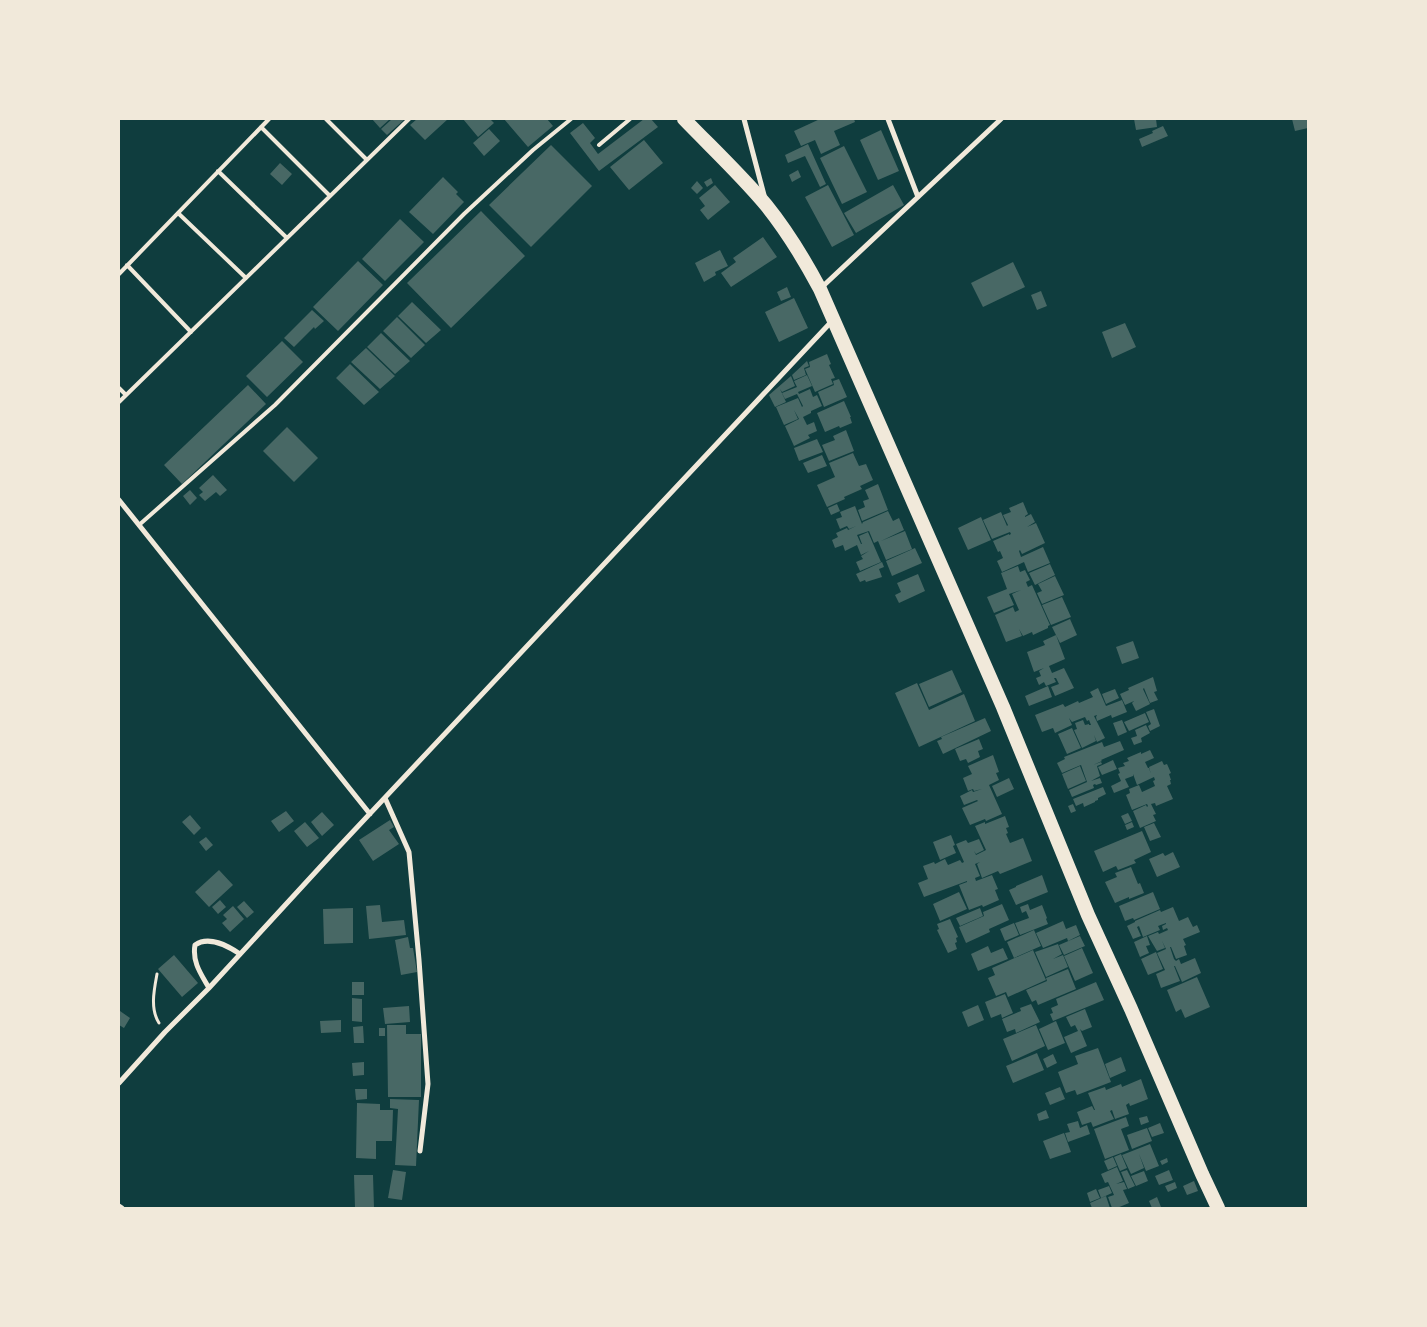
<svg xmlns="http://www.w3.org/2000/svg" width="1427" height="1327" viewBox="0 0 1427 1327" font-family="'Fira Sans',sans-serif">
<rect width="100%" height="100%" fill="#0f3d3e"/>
<path fill="#486865" d="M372,119H390L380,128Z
M392,119H405L387,135L381,129Z
M417,119H448L425,140L410,125Z
M463,119H490L494,123L478,137Z
M504,119H547L553,126L528,147Z
M644,119H651L658,127L599,171L570,133L583,123L595,138L590,143L598,154Z
M820,119H854L855,122L834,131L840,145L821,154L815,140L801,146L794,131Z
M1134,119H1156L1157,127L1136,130Z
M1292,119H1308V128L1295,131Z
M1163,126L1168,136L1142,147L1139,139L1153,133L1152,131Z
M489,129L500,141L484,156L473,143Z
M881,130L899,171L878,180L860,140Z
M644,140L663,163L629,190L610,167Z
M808,144L826,184L820,187L805,156L788,163L785,155Z
M551,145L592,186L531,247L489,205Z
M844,146L867,192L842,204L820,158Z
M280,163L292,174L282,185L270,174Z
M798,170L801,177L792,182L789,175Z
M443,177L458,192L456,194L464,202L433,234L409,212Z
M711,178L713,183L707,187L704,182Z
M697,181L703,188L697,194L691,188Z
M715,185L730,202L708,220L700,210L705,206L699,198Z
M828,185L854,235L832,247L805,197Z
M893,185L904,205L856,233L844,213Z
M481,211L525,256L451,328L407,283Z
M400,219L424,242L385,281L362,259Z
M763,237L777,257L731,287L721,273L736,262L733,258Z
M720,250L728,266L715,272L716,275L704,282L695,263Z
M358,261L383,285L338,331L313,307Z
M1013,262L1025,287L983,307L971,283Z
M787,287L791,297L781,301L777,292Z
M1041,291L1047,306L1037,310L1031,295Z
M794,298L808,328L779,342L765,312Z
M412,302L441,330L426,343L398,316Z
M312,310L324,321L315,329L314,327L294,347L284,338Z
M397,317L425,345L411,358L383,331Z
M1125,323L1136,347L1112,358L1102,332Z
M381,333L410,361L395,374L367,347Z
M282,341L303,362L267,397L246,376Z
M366,348L395,376L380,389L351,362Z
M827,354L831,364L829,365L835,378L831,379L833,384L815,392L805,369L810,367L809,362Z
M807,361L809,366L804,368L806,375L794,380L792,375Z
M350,364L379,392L364,405L336,378Z
M807,375L812,386L798,392L799,394L810,389L813,397L817,395L822,406L811,411V413L803,417L807,425L814,422L817,431L808,435L810,438L794,446L785,426L799,419L794,410L798,419L784,425L776,407L798,398L802,407L803,406L797,394L785,399L782,393L797,387L794,381Z
M791,376L795,386L782,392L780,389L786,402L775,407L769,395Z
M839,379L847,397L824,407L818,392L834,385L833,381Z
M248,385L266,404L182,484L164,465Z
M844,401L851,417H850L852,423L840,428L839,426L825,432L817,413Z
M287,427L318,458L294,482L263,451Z
M846,430L854,451L829,461L822,445L835,440L833,436Z
M817,439L823,452L799,461L794,448Z
M853,453L859,466L866,464L873,480L860,486L862,489L844,497L845,499L827,507L817,485L835,477L829,463Z
M822,455L827,466L808,473L803,463Z
M213,475L227,490L220,496L216,492L205,501L199,495L203,492L199,488Z
M878,484L888,510L862,521L858,510L865,507L863,501L869,499L865,490Z
M190,490L197,498L190,505L183,496Z
M1023,502L1028,514L1025,516V517L1031,514L1035,522L1027,527L1036,523L1045,543L1022,554L1020,550L1019,551L1021,557L1043,547L1050,563L1028,572L1024,562L1002,572L997,561L1003,558L1000,551L998,552L993,541L1009,534V535L1011,534L1010,532L992,539L983,520L1001,512L1007,526L1008,525L1003,515L1011,512L1009,508Z
M837,504L840,511L831,515L828,508Z
M855,506L862,524L863,522L888,511L893,521L899,518L904,530L881,541L905,531L912,549L886,560L878,541L874,543L869,531L857,535L861,544H862L859,536L868,532L881,562L860,571L856,562L863,559L861,556L869,551L861,555L857,545L845,551L843,545L835,548L832,540L838,537L836,533L847,528L848,530L856,526L849,529L847,526L840,529L836,519L842,517L840,512Z
M981,517L991,540L968,550L958,528Z
M915,548L922,563L892,576L886,561Z
M882,562L884,567L879,569L882,577L866,582L865,580L860,582L856,574Z
M1050,564L1055,575L1035,585L1029,573Z
M1018,566L1020,572L1025,570L1030,580L1026,582L1028,587L1032,585L1050,625L1048,626V628L1033,635L1032,632L1023,636L1019,629L1022,636L1006,642L995,615L1013,607L1015,612L1019,610L1012,594L1021,590L1009,594L1014,605L994,613L987,597L1007,589L1001,573Z
M918,574L925,591L899,603L895,595L901,592L897,583Z
M1055,576L1064,595L1042,604L1037,593L1042,591L1038,584Z
M1062,597L1071,617L1051,625L1042,605Z
M1070,619L1077,635L1060,643L1052,627Z
M1056,635L1065,659L1049,666L1052,673L1064,668L1074,688L1055,696L1051,687L1059,684L1056,678H1054L1056,682L1046,686L1044,682L1039,685L1036,678L1041,676L1039,671L1044,668L1034,672L1027,652L1045,645L1043,641Z
M1133,641L1139,658L1122,664L1116,647Z
M952,670L962,692L929,707L919,684Z
M1153,677L1157,691L1154,692L1158,700L1150,703L1144,688L1143,689L1150,704L1136,711L1132,703L1134,701L1125,705L1120,694L1129,690L1128,688Z
M917,683L929,710L964,694L975,721L919,747L895,693Z
M1048,686L1052,697L1029,706L1025,696Z
M1098,688L1106,706L1122,700L1127,712L1112,718L1111,715L1097,721L1096,717L1097,715L1094,716L1105,738L1097,742L1094,735L1096,741L1082,748L1074,730L1077,729L1075,723L1083,720L1085,725L1089,724V725H1091L1089,720L1087,721L1085,717L1072,722L1069,718L1072,725L1055,733L1053,728L1042,732L1035,715L1063,704L1065,707L1078,701L1079,703L1093,697L1090,692Z
M1115,689L1119,698L1106,704L1102,694Z
M1154,709L1160,726L1150,731L1148,726L1151,724L1146,712Z
M1145,713L1149,722L1129,731L1124,722Z
M985,718L991,731L943,754L937,741L942,739L941,737Z
M1122,720L1127,732L1118,736L1113,723Z
M1146,725L1150,733L1141,738L1142,742L1134,745L1131,738L1137,736L1135,730Z
M1072,728L1081,748L1067,754L1058,734Z
M979,739L983,749L978,751L980,757L968,763L966,759L960,761L955,749Z
M1120,741L1124,750L1101,760L1102,761L1093,765L1101,762L1102,764L1097,766L1100,776L1091,781L1100,778L1102,783L1096,785L1095,784L1093,785L1094,788L1072,797L1069,790L1087,782L1081,765L1062,773L1057,763L1065,759L1064,757L1102,742L1104,747Z
M1150,750L1154,758L1145,762L1148,768H1149L1151,774L1149,767L1162,761L1164,765L1167,764L1171,773L1169,774L1171,780H1170L1171,784L1167,786L1173,799L1156,806L1155,803L1151,804L1156,814L1153,815L1156,821L1140,828L1133,811L1146,805L1147,807L1148,806L1147,804L1132,810L1126,795L1130,793L1129,789L1139,785L1142,792L1155,786L1153,781L1155,780L1154,777L1137,785L1133,774V776L1125,779L1129,787L1114,793L1111,786L1121,781L1118,774L1120,773L1118,768L1125,766L1123,763L1129,761L1127,758L1141,752V754Z
M993,755L999,772L996,773L999,780L989,785L1002,814L986,821L985,819L970,825L962,808L978,801L977,800L964,805L960,796L972,790L973,792L982,789L974,791L973,789L968,791L963,778L972,774L968,766Z
M1113,760L1117,769L1102,775L1098,767Z
M1080,766L1086,781L1068,789L1062,774Z
M1009,778L1014,789L997,797L992,786Z
M1103,787L1106,794L1098,798V800L1095,801V802L1084,807L1083,803L1076,806L1073,799Z
M1073,804L1076,811L1071,813L1068,806Z
M286,811L294,821L279,832L271,821Z
M322,812L334,825L322,836L311,822Z
M1128,813L1132,821L1125,824L1121,816Z
M190,815L201,828L194,835L182,822Z
M1005,816L1009,827L1006,828L1008,833L1006,834L1010,843L1023,838L1032,861L1000,874L998,871L982,878L977,864L980,862L975,864L980,876L975,878L976,881L992,875L998,889L995,890L999,900L983,907L982,905L969,910L959,885L967,882V881L924,897L918,883L928,879L923,866L934,862L935,864L945,859L948,865L960,860L962,863L964,862L956,844L966,840L968,843L979,839L984,850L976,854L974,851L976,855L986,850L975,826L985,822V824Z
M390,820L394,827L389,830L399,844L373,861L359,840Z
M305,822L319,838L307,847L294,831Z
M1132,822L1134,827L1127,830L1125,825Z
M1154,823L1161,837L1150,841L1144,827Z
M1142,831L1151,852L1134,860L1136,863L1118,870L1116,866L1103,872L1094,851Z
M951,835L955,845L953,846L956,853L940,860L933,842Z
M206,837L213,845L206,851L199,842Z
M1173,852L1180,867L1157,877L1149,859L1163,853L1165,856Z
M1131,867L1138,884L1140,883L1144,893L1129,899V897L1115,903L1105,882L1117,877L1115,873Z
M219,870L233,885L209,907L195,892Z
M1042,875L1048,892L1016,905L1009,890L1016,887V886Z
M959,892L967,909L940,921L933,904Z
M1153,892L1160,909L1134,920L1133,918L1125,921L1119,906Z
M220,900L226,907L218,914L212,907Z
M244,901L254,912L247,918L237,907Z
M1002,904L1009,920L989,929L990,932L966,943L959,927L984,916L983,912Z
M1028,904L1030,910L1042,905L1047,918L1046,919L1048,924L1020,935L1015,923L1029,918L1026,911L1022,913L1020,907Z
M380,905L382,922L404,920L406,935L369,939L366,906Z
M233,906L244,919L230,932L222,923L227,919L223,915Z
M1173,907L1179,921L1188,917L1193,927L1197,925L1200,932L1183,939L1186,945L1184,946L1187,955L1176,959L1171,947H1170L1174,959L1176,961L1179,959L1181,964L1195,958L1201,973L1182,982L1175,966H1174L1180,981L1161,988L1156,974L1165,970L1157,953L1166,949L1162,941L1165,948L1157,951L1148,936L1158,932L1159,934L1168,930L1167,928L1163,930L1162,926L1166,924V923L1158,926L1160,930L1143,937L1139,926L1137,927L1141,936L1133,939L1127,926L1135,922V921L1160,910L1161,912Z
M353,908V943L324,944L323,909Z
M980,908L983,916L960,926L956,918Z
M950,919L958,937L956,938L957,942L955,943L957,949L948,953L937,930L939,929L937,924Z
M1063,921L1066,929L1076,925L1080,935L1068,941L1067,938L1043,948L1036,933Z
M1014,923L1019,935L1005,941L1000,929Z
M1034,930L1041,946L1014,958L1007,942Z
M1080,936L1085,946L1064,955L1059,945Z
M1147,936L1150,945L1146,946L1149,953L1140,957L1134,942Z
M408,937L410,948H413L417,972L401,975L395,940Z
M1058,944L1062,954L1053,959L1063,955L1068,967L1046,977L1035,952Z
M988,946L991,953L1003,948L1008,959L978,971L971,954Z
M1082,948L1093,973L1075,981L1064,956Z
M1033,950L1046,980L1008,997L1006,992L996,996L988,978L995,975L992,968Z
M1156,952L1163,969L1148,975L1141,959Z
M174,955L198,983L182,997L158,969Z
M1068,969L1076,989L1038,1005L1036,1000L1032,1002L1026,990L1047,981L1046,978Z
M1197,977L1210,1007L1185,1018L1181,1009L1176,1012L1167,990Z
M352,982H364V995H352Z
M1096,982L1104,1000L1053,1021L1050,1014L1053,1013L1051,1008L1058,1005L1056,999Z
M1005,994L1013,1013L1002,1018L1001,1014L991,1018L985,1002Z
M352,998L362,999V1022L352,1021Z
M1031,1004L1040,1022L1016,1033L1015,1029L1007,1032L1002,1019L1021,1011L1020,1008Z
M978,1005L984,1020L968,1027L962,1012Z
M409,1006L410,1022L385,1024L383,1008Z
M1085,1009L1092,1027L1082,1031L1080,1029L1087,1046L1071,1053L1064,1037L1078,1031L1075,1025L1071,1027L1066,1017Z
M120,1011L130,1018L124,1028L119,1025Z
M341,1020V1032L321,1033L320,1021Z
M1056,1021L1065,1043L1048,1050L1039,1029Z
M387,1025H406V1034H421V1097H388Z
M1036,1025L1045,1046L1012,1061L1003,1039Z
M363,1026L364,1043H354L353,1027Z
M379,1028H385V1036H379Z
M1098,1048L1111,1082L1077,1095L1075,1090L1066,1093L1058,1072L1078,1064L1075,1056Z
M1037,1053L1044,1070L1013,1083L1006,1066Z
M1053,1054L1057,1063L1047,1068L1043,1059Z
M1121,1057L1126,1071L1110,1078L1105,1064Z
M364,1062V1075L353,1076L352,1063Z
M1141,1079L1148,1099L1130,1106L1129,1103L1126,1105L1129,1114L1115,1119L1112,1110L1110,1111L1114,1119L1093,1127L1091,1122L1082,1125L1077,1112L1092,1106L1094,1110H1095L1088,1093L1105,1087L1106,1090L1121,1084L1126,1097L1122,1087Z
M1060,1087L1065,1099L1050,1105L1045,1093Z
M355,1089H367V1099L356,1100Z
M390,1099L419,1100L416,1166L395,1165L398,1109L390,1108Z
M357,1103L380,1104V1110H393L392,1141H376V1159L356,1158Z
M1046,1110L1049,1118L1039,1121L1037,1114Z
M1147,1116L1149,1122L1141,1125L1139,1118Z
M1126,1117L1129,1126L1121,1129L1129,1150L1105,1159L1094,1129Z
M1078,1121L1080,1128L1087,1125L1090,1134L1068,1142L1065,1133L1070,1132L1067,1124Z
M1160,1123L1164,1133L1152,1137L1148,1128Z
M1147,1128L1152,1141L1132,1149L1127,1135Z
M1064,1133L1071,1152L1050,1159L1043,1141Z
M1150,1144L1159,1166L1146,1171L1139,1154L1144,1168L1131,1174L1122,1155Z
M1121,1154L1127,1168L1120,1171L1114,1157Z
M1113,1157L1117,1166L1108,1170L1104,1161Z
M1167,1158L1168,1162L1162,1165L1160,1161Z
M1117,1167L1123,1181L1116,1184L1124,1182L1127,1189L1123,1190L1129,1203L1117,1208H1112L1108,1197L1114,1195L1108,1182L1105,1183L1101,1174Z
M393,1170L406,1172L402,1200L388,1198Z
M1127,1170L1135,1186L1128,1189L1121,1172Z
M1169,1170L1173,1180L1159,1185L1155,1176Z
M1144,1171L1148,1181L1136,1186L1131,1176Z
M354,1175H373L374,1208H355Z
M1194,1181L1198,1191L1187,1195L1183,1186Z
M1175,1182L1177,1188L1168,1192L1165,1186Z
M1109,1186L1112,1193L1101,1198L1098,1190Z
M1096,1189L1100,1198L1090,1202L1087,1193Z
M1106,1196L1110,1208H1092L1090,1203Z
M1157,1197L1161,1207L1152,1208L1149,1201Z"/>
<g fill="none" stroke-linecap="round" stroke-linejoin="round">
<path stroke="#f1e9da" stroke-width="3" d="M157,974C154,990 150,1009 159,1023"/>
<path stroke="#f1e9da" stroke-width="4" d="M326,119L367,160
M261,127L330,196
M599,145L630,119
M218,171L287,238
M178,213L246,278
M127,265L191,332
M119,274L269,119
M119,388L126,395
M119,402L409,119
M139,525L275,405L464,214L533,150L571,119"/>
<path stroke="#f1e9da" stroke-width="5" d="M744,119L764,195
M888,119L918,197
M821,288L1001,119
M119,500L370,814
M385,798L409,852L419,960L428,1084L420,1151
M209,988C201,974 192,962 195,945C209,935 228,946 240,954
M119,1083L165,1032L209,988L333,853L832,321
M119,1206L122,1208"/>
<path stroke="#f1e9da" stroke-width="14" d="M684,119C711,147 741,175 766,205C787,231 804,259 820,289L1003,707L1088,915L1131,1009L1202,1174L1218,1208"/>
</g>
<rect width="1427" height="1327" fill="none" stroke="#f1e9da" stroke-width="240"/>
</svg>
